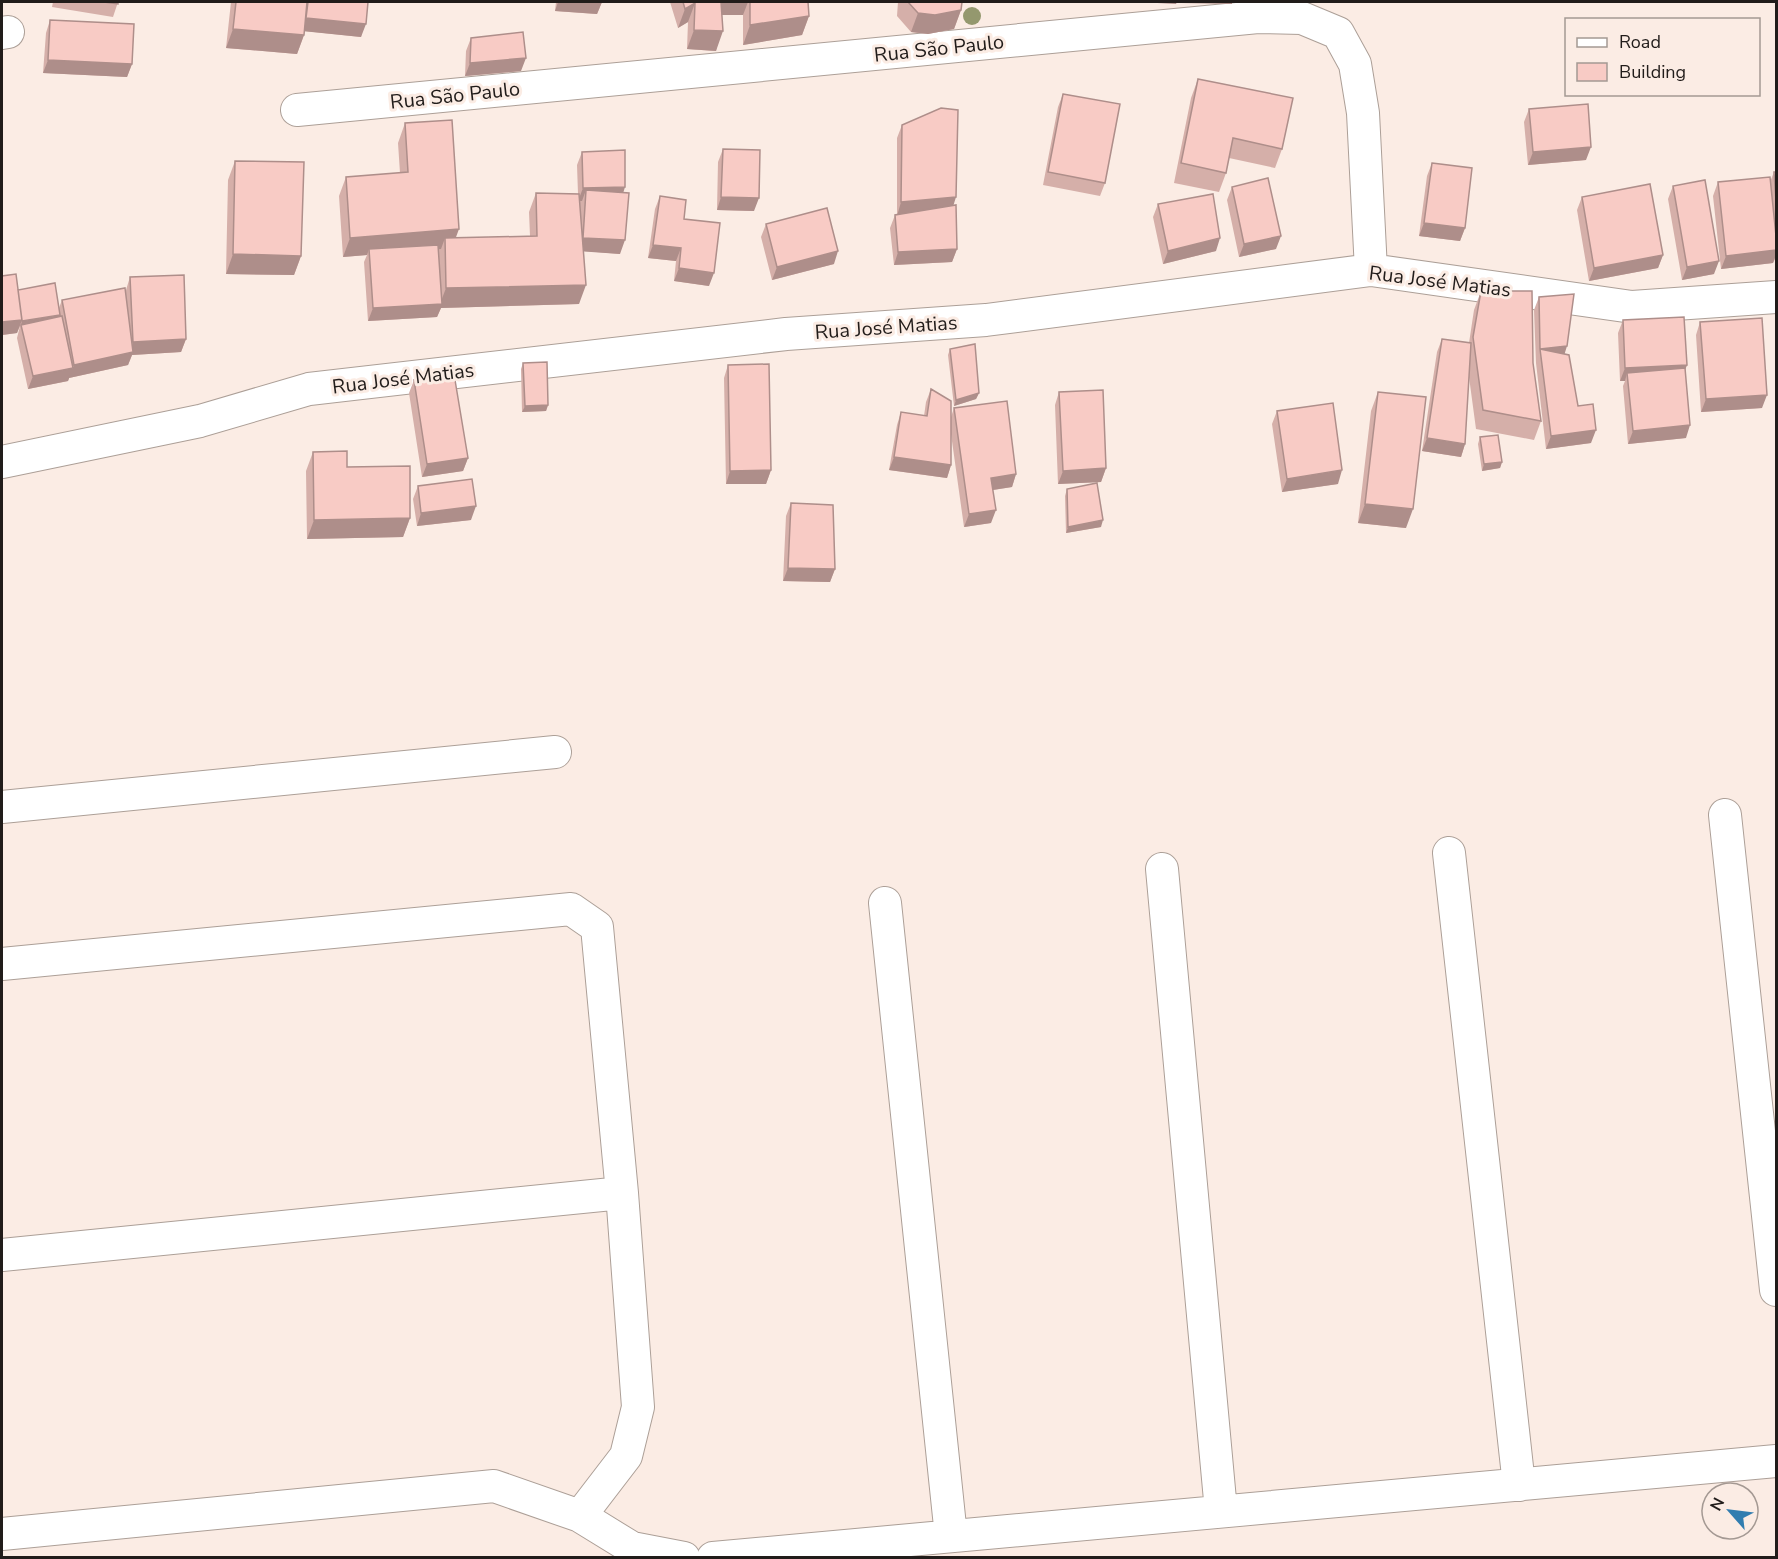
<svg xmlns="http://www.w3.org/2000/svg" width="1778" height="1559" viewBox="0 0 1778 1559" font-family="'Nunito Sans',sans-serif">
<rect width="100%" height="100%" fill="#fbece4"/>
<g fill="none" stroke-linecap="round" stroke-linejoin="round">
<g stroke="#ac9f97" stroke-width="34">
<path id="street" d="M2,33L8,32
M297,110L1258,17L1302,18L1338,33L1355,64L1363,113L1371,270
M2,462L200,421L309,389L786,334L986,320L1371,270L1632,307L1776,297
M2,807L555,752
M1725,815L1776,1290
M1449,853L1519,1485
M1162,869L1221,1511
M885,903L951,1536
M2,964L571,909L597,927L622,1193L638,1407L626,1456L580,1516
M2,1255L622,1193
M2,1534L494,1486L580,1516L632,1548L684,1558
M713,1558L1776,1461"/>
</g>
<use href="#street" stroke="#fff" stroke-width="32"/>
</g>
<circle fill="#94986e" cx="972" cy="16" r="9"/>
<path fill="#d5afa9" d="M53,2H118L113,17L52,7Z
M231,2H368L361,37L304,31V35L297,54L226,48Z
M556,2H602L597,14L555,11Z
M670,2H808L809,16L802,35L743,45V15H722L716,51L687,49L688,22L678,28Z
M898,2H962L961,10L954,29L928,34L911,32L897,16Z
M50,20L132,64L127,77L43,73L46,33Z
M471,38L521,71L465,76L466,51Z
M1198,79L1282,149L1275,168L1229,158L1226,173L1219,192L1174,183L1191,98Z
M1063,94L1105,183L1100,196L1043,185L1058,107Z
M1529,109L1586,160L1528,165L1524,122Z
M405,123L456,238L530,236L529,212L536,193L578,194L577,165L582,152L623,192L620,254L584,251L579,304L441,308L437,317L368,321L364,262L367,255L343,257L339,196L346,177L400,173L398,143Z
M902,125L953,205L957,249L952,262L894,265L890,228L895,215L897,214V138Z
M723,149L754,211L717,210L718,162Z
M235,161L301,256L294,275L226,274L228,180Z
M1432,163L1465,228L1460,241L1419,236L1427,176Z
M1774,172H1776V264V257L1773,263L1721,269L1713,196L1718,182H1770Z
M1673,186L1714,274L1682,280L1668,199Z
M1232,187L1276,249L1239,257L1227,200Z
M660,196L684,219L709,286L674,281L676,261L648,258L655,209Z
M1582,197L1663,255L1658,268L1589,281L1577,210Z
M1158,204L1216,251L1163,264L1153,217Z
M766,224L834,264L772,280L761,237Z
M2,276L18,290L59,308L62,300L126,290L130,277L186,339L181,352L132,355L128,365L69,378L68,381L28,389L17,338L20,326L17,333L2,335Z
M1481,291L1533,363L1541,421L1534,440L1476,429L1469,377L1465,444L1461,457L1422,451L1437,352L1442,339L1469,343L1474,310Z
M1539,297L1564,354L1578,406L1591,443L1546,449L1536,363L1534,310Z
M1623,320L1687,365L1685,369L1686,438L1628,444L1623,386L1625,381H1620L1618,333Z
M1700,322L1762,408L1701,412L1696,335Z
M950,349L979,393L976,399L954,406L948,355Z
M523,363L548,405L546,411L522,412L521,369Z
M728,365L771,470L766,484H726L724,378Z
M414,380L468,458L463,471L422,477L409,393Z
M931,389L951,417L954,408L1016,474L1012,487L993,490L991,523L964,527L951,434V465L947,478L889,470L897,425L901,412L924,416L926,402Z
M1059,392L1106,468L1101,482L1058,484L1055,405Z
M1378,392L1406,528L1358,523L1371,411Z
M1277,411L1338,484L1282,492L1272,424Z
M1480,437L1502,462L1500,468L1482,471L1478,444Z
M313,452L410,518L403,537L307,539L306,471Z
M418,486L471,520L417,526L413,499Z
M1067,489L1101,527L1066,533L1065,496Z
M791,503L835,569L830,582L783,581L786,516Z"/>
<path fill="#ae8e8a" d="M558,2H602L597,14L555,11Z
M718,2H748L743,15H713Z
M1138,2H1177L1176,4Z
M1182,2H1232V4L1181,3Z
M695,3L688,22L678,28L685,9Z
M961,10L954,29L928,34L911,32L918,13Z
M809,16L802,35L743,45L750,25Z
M306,18L366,24L361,37L302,31Z
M233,29L304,35L297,54L226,48Z
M694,30L723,31L716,51L687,49Z
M526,58L521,71L465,76L470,63Z
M48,60L132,64L127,77L43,73Z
M1591,147L1586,160L1528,165L1533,152Z
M625,187L621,200L586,190L582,201H578L583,188Z
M721,197L759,198L754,211L717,210Z
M956,197L952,210L897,216L901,202Z
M1424,223L1465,228L1460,241L1419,236Z
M459,229L452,248L445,238L441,249L370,255L369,249L367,255L343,257L350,238Z
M1281,236L1276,249L1239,257L1244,244Z
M582,238L625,240L620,254L577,251Z
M1220,238L1216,251L1163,264L1168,251Z
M653,245L681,248L676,261L648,258Z
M957,249L952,262L894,265L898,252Z
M1776,250V255L1773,263L1721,269L1726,256Z
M838,251L834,264L772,280L777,267Z
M233,254L301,256L294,275L226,274Z
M1663,255L1658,268L1589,281L1594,268Z
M1719,261L1714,274L1682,280L1687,267Z
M679,268L714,273L709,286L674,281Z
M586,285L579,304L441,308L437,317L368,321L373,308L440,304L446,288Z
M60,315L58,321L21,325L20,328L22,321Z
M22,320L17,333L2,335V322Z
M186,339L181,352L132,355L128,365L69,378L74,365L129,353L133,342Z
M1567,346L1563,359L1540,349Z
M1687,365L1682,378L1627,373L1625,381H1620L1625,368Z
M73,368L68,381L28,389L33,376Z
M979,393L976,399L954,406L956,400Z
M1767,395L1762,408L1701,412L1706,399Z
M548,405L546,411L522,412L525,406Z
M1690,425L1686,438L1628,444L1633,431Z
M1596,430L1591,443L1546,449L1551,436Z
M1427,438L1465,444L1461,457L1422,451Z
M894,457L951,465L947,478L889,470Z
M468,458L463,471L422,477L427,464Z
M1502,462L1500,468L1482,471L1484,464Z
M1106,468L1101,482L1058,484L1063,471Z
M771,470L766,484H726L730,471Z
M1342,470L1338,484L1282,492L1287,479Z
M1016,474L1012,487L986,491L991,478Z
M1365,504L1413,509L1406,528L1358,523Z
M476,506L471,520L417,526L421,513Z
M996,510L991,523L964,527L969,514Z
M410,518L403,537L307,539L314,520Z
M1103,520L1101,527L1066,533L1068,527Z
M788,568L835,569L830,582L783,581Z"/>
<path fill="#f8cbc5" stroke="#ae8e8a" stroke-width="1.5" d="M104,2H118V4Z
M236,2H307L304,35L233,29Z
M308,2H368L366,24L306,18Z
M683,2H721L723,31L694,30L695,3L685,9Z
M750,2H808L809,16L750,25Z
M908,2H962L961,10L935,15L918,13Z
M50,20L134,24L132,64L48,60Z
M523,32L526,58L470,63L471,38Z
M1198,79L1293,98L1282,149L1233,138L1226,173L1181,163Z
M1063,94L1120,104L1105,183L1048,172Z
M1588,104L1591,147L1533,152L1529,109Z
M941,108L958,110L956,197L901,202L902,125Z
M452,120L459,229L350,238L346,177L408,172L405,123Z
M723,149L760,150L759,198L721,197Z
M625,150V187L583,188L582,152Z
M235,161L304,162L301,256L233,254Z
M1432,163L1472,168L1465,228L1424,223Z
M1774,172H1776V201Z
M1770,177L1776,236V250L1726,256L1718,182Z
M1268,178L1281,236L1244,244L1232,187Z
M1705,180L1719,261L1687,267L1673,186Z
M1650,184L1663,255L1594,268L1582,197Z
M586,190L629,193L625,240L583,238Z
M536,193L579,194L586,285L446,288L445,238L537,236Z
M1213,194L1220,238L1168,251L1158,204Z
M660,196L686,200L684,219L720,223L714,273L679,268L681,248L653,245Z
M956,205L957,249L898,252L895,215Z
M827,208L838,251L777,267L766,224Z
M438,245L442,304L373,308L369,249Z
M16,274L22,320L2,322V276Z
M184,275L186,339L133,342L130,277Z
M55,283L60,315L22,321L18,290Z
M125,288L133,352L74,365L62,300Z
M1481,291H1532L1533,363L1541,421L1483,410L1473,337Z
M1574,294L1567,346L1540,349L1569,355L1578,406L1593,404L1596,430L1551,436L1540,349L1539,297Z
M62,316L73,368L33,376L21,325Z
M1684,317L1687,365L1625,368L1623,320Z
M1762,318L1767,395L1706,399L1700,322Z
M1442,339L1471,343L1465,444L1427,438Z
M975,344L979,393L956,400L950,349Z
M547,362L548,405L525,406L523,363Z
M769,364L771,470L730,471L728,365Z
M1685,368L1690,425L1633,431L1627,373Z
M454,374L468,458L427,464L414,380Z
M931,389L951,401V465L894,457L901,412L927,416Z
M1103,390L1106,468L1063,471L1059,392Z
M1378,392L1426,397L1413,509L1365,504Z
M1007,401L1016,474L991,478L996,510L969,514L954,408Z
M1333,403L1342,470L1287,479L1277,411Z
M1498,435L1502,462L1484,464L1480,437Z
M347,451V467L410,466V518L314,520L313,452Z
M472,479L476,506L421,513L418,486Z
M1097,483L1103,520L1068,527L1067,489Z
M791,503L833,505L835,569L788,568Z"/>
<g text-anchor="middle" stroke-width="6" stroke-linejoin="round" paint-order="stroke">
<g font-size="20" fill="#211c1a" stroke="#fbece4">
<text transform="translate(939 48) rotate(-6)" y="7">Rua São Paulo</text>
<text transform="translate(455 95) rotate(-6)" y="7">Rua São Paulo</text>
<text transform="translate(1440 281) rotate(7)" y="7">Rua José Matias</text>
<text transform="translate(886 327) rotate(-4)" y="7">Rua José Matias</text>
<text transform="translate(403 378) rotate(-7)" y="7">Rua José Matias</text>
</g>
</g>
<rect width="1778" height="1559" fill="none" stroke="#211c1a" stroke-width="6"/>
<rect x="1565" y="18" width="195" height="78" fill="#fbece4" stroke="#a49993" stroke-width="1.5"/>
<rect x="1577" y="38" width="30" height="9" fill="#ffffff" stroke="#a49993" stroke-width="1.5"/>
<text x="1619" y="48" font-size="18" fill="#211c1a">Road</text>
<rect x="1577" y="63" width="30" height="18" fill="#f8cbc5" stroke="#a49993" stroke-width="1.5"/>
<text x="1619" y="78" font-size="18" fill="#211c1a">Building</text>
<g transform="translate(1730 1511) rotate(298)"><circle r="28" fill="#fbece4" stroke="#a49993" stroke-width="1.5"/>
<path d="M0-4.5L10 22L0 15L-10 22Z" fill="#317db0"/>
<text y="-9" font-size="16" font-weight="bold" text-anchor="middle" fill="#211c1a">N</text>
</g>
</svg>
